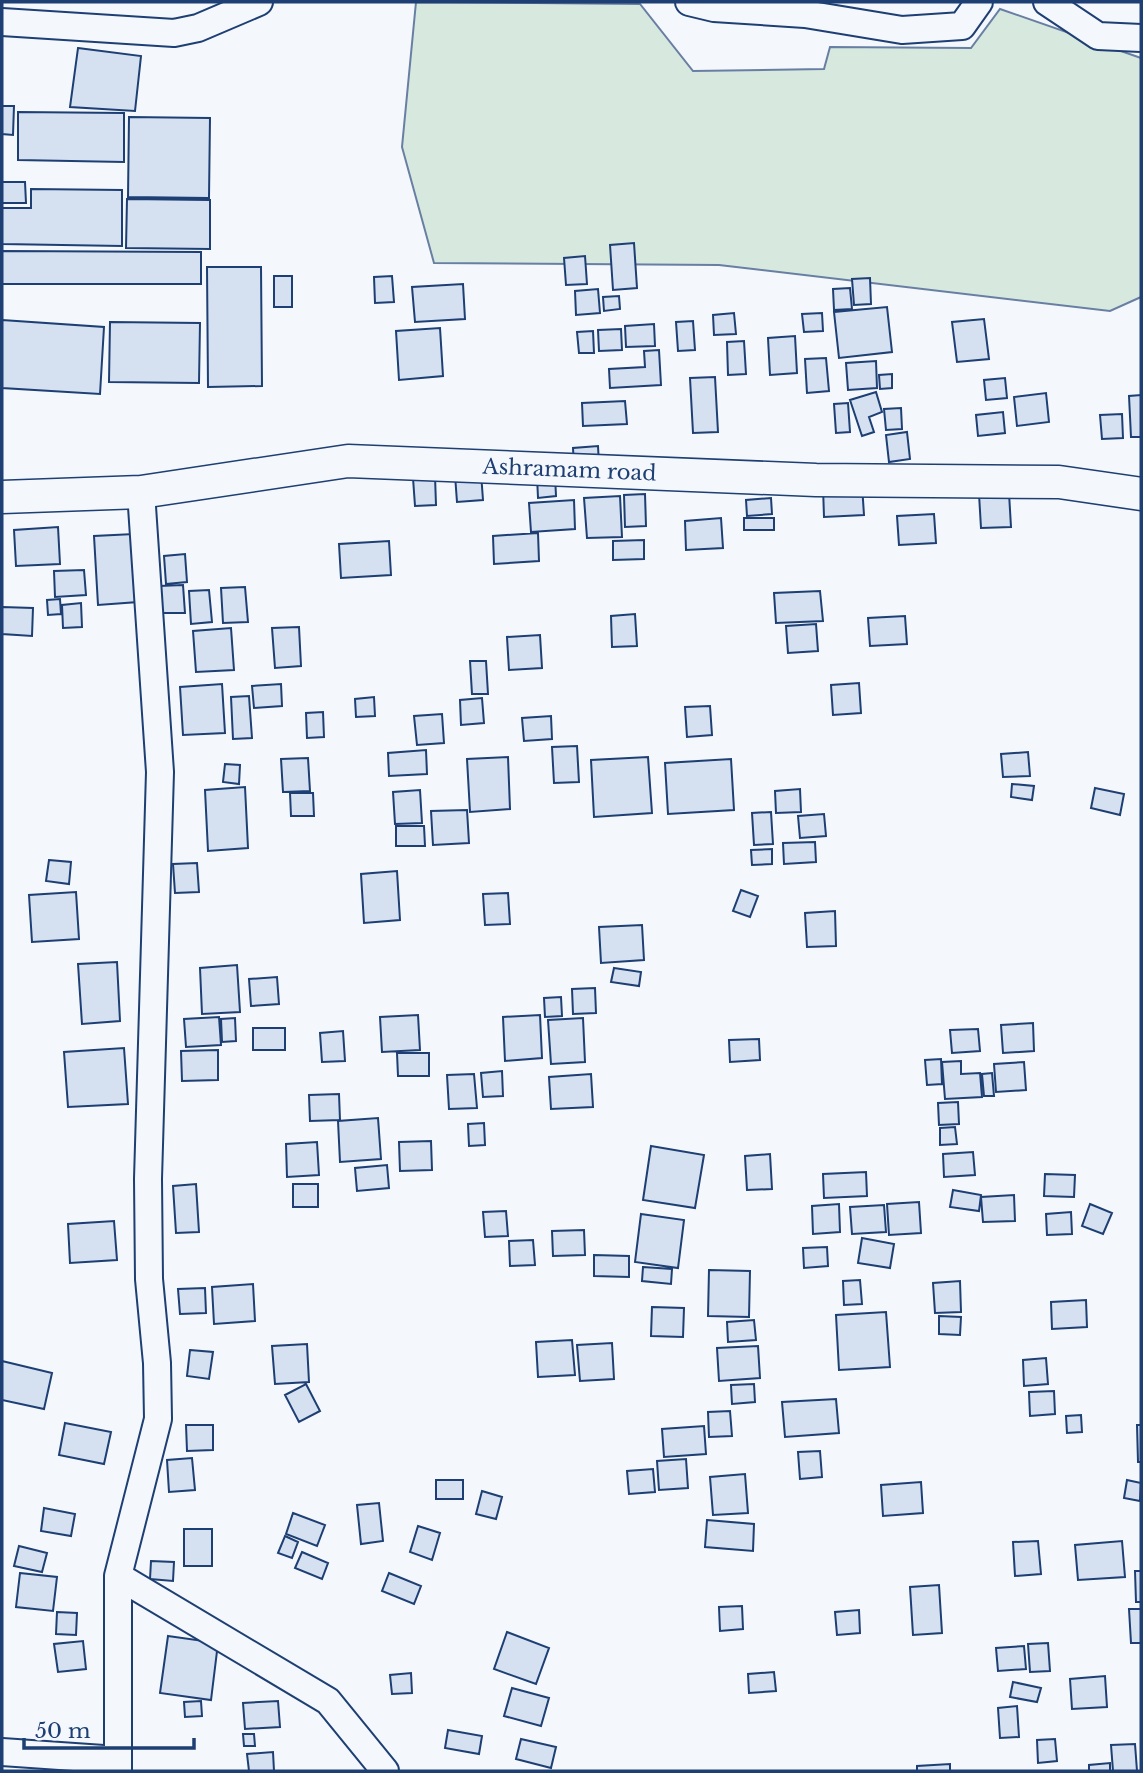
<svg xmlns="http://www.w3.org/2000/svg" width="1143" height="1773" viewBox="0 0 1143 1773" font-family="'Libre Baskerville',serif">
<rect width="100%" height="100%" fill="#f4f7fb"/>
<path fill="#d7e8df" stroke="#687fa3" stroke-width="2" d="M416,2L640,4L693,71L824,69L830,47L971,48L1000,9L1141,58V297L1110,311L719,265L434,263L402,147Z"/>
<path fill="#d5e0f0" stroke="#1d3f73" stroke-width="2" d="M78,48L141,56L135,111L70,107Z
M2,106H14L13,135L2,134Z
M18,112L124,113V162L18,160Z
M129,117L210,118L209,198L128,197Z
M2,182H25L26,203H2Z
M31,189L122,190V246L2,244V208H31Z
M127,199L210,200V249L126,248Z
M634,243L637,288L613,290L610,245Z
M2,251L201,252V284H2Z
M585,256L587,284L566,285L564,258Z
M207,267H261L262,386L208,387Z
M274,276H292V307H274Z
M392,276L394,302L375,303L374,277Z
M870,278L871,304L854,305L852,279Z
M463,284L465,319L415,322L412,287Z
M850,288L852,309L834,310L833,289Z
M598,289L600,313L576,315L575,291Z
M619,296L620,309L604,311L603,297Z
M887,307L892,352L839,358L834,312Z
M734,313L736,334L714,335L713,315Z
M822,313L823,331L804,332L802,314Z
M984,319L989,359L957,362L952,322Z
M2,320L104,327L100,394L2,388Z
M693,321L695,350L678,351L676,322Z
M110,322L200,323L199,383L109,382Z
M654,324L655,346L626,347L625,326Z
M440,328L443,376L399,380L396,331Z
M621,329L622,350L599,351L598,330Z
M593,331L594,353H579L577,332Z
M795,336L797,373L770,375L768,338Z
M744,341L746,374L728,375L727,342Z
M659,350L661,385L610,388L609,369L645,367L644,351Z
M826,358L829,391L807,393L805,359Z
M876,361L877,388L848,390L846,363Z
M892,374V388L880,389L879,375Z
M715,377L718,432L693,433L690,378Z
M1005,378L1007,398L986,400L984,380Z
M876,392L882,412L869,417L874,432L862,436L850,400Z
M1046,393L1049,422L1017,426L1014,397Z
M1141,395V437H1131L1129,396Z
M625,401L627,424L583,426L582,403Z
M848,403L850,432L836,433L834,404Z
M901,408L902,429L886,430L884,409Z
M1003,412L1005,433L978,436L976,415Z
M1122,414L1123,438L1102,439L1100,415Z
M907,432L910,459L889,462L886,435Z
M598,446L599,465L574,466L573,448Z
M481,473L483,500L457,502L455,475Z
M555,475L556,496L538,498L537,476Z
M435,476L436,505L415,506L413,478Z
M862,485L864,515L824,517L823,487Z
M1009,493L1011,527L981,528L979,494Z
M645,494L646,526L625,527L624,495Z
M620,496L622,537L587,538L584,498Z
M771,498L772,514L747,516L746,500Z
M574,500L575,529L531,532L529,503Z
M934,514L936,543L899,545L897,516Z
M721,518L723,548L686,550L685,521Z
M744,518H774V530H744Z
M58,527L60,564L16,566L14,530Z
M538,533L539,561L494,564L493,536Z
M134,534L138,602L98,605L94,536Z
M644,540V559L613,560V541Z
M389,541L391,575L341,578L339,544Z
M185,554L187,582L166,584L164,556Z
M84,570L86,595L55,597L54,571Z
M183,585L185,613H160L159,586Z
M245,587L248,622L223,623L221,588Z
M209,590L212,622L191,624L189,591Z
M820,591L823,621L776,623L774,593Z
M60,599L61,614L48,615L47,600Z
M81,603L82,627L63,628L62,605Z
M2,607L33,608L32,636L2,634Z
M635,614L637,646L612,647L611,616Z
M905,616L907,644L870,646L868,618Z
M816,624L818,651L788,653L786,626Z
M299,627L301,666L275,668L272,628Z
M231,628L234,670L196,672L193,631Z
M540,635L542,668L509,670L507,637Z
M470,661H486L488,694H472Z
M859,683L861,713L833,715L831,685Z
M222,684L225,733L183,735L180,687Z
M281,684L282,706L254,708L252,686Z
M249,696L252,738L233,739L231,697Z
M374,697L375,716L356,717L355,699Z
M482,698L484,723L461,725L460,700Z
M710,706L712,735L687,737L685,707Z
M323,712L324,737L307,738L306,713Z
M442,714L444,743L417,745L414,716Z
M551,716L552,739L524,741L522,718Z
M577,746L579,782L554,783L552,747Z
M426,750L427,774L389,776L388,753Z
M1028,752L1030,776L1003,777L1001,754Z
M508,757L510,809L470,812L467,759Z
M648,757L652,813L594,817L591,760Z
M308,758L310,791L283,792L281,759Z
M731,759L734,810L668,814L665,763Z
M225,764L240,765L239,784L223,782Z
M1012,784L1034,786L1032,800L1011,797Z
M245,787L248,848L208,851L205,790Z
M1095,788L1124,794L1120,815L1091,808Z
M800,789L801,812L776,813L775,791Z
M420,790L422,823L395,824L393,792Z
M290,793H313L314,816H291Z
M467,810L469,843L433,845L431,811Z
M771,812L773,844L754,845L752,813Z
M824,814L826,836L800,838L798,816Z
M396,826H424L425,846H396Z
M815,842L816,862L784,864L783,843Z
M772,849V864L752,865L751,850Z
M49,860L71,862L69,884L46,881Z
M197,863L199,892L175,893L173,864Z
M397,871L400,920L364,923L361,874Z
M741,890L758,896L750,917L733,911Z
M76,892L79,939L32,942L29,895Z
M508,893L510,924L485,925L483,894Z
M835,911L836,946L807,947L805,913Z
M642,925L644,960L601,963L599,927Z
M117,962L120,1021L82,1024L78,964Z
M237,965L240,1012L202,1014L200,968Z
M614,968L641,972L639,986L611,982Z
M277,977L279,1004L251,1006L249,979Z
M595,988L596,1013L573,1014L572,989Z
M561,997L562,1016L545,1017L544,998Z
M418,1015L420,1050L382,1052L380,1017Z
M540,1015L542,1058L505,1061L503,1017Z
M219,1017L221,1045L186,1047L184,1019Z
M235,1018L236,1041L222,1042L221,1019Z
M583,1018L585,1062L551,1064L548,1020Z
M1033,1023L1034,1051L1003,1053L1001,1025Z
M253,1028H285V1050H253Z
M978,1029L980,1051L952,1053L950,1030Z
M343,1031L345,1061L322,1062L320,1033Z
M759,1039L760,1060L730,1062L729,1040Z
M124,1048L128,1104L68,1107L64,1052Z
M218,1050V1080L182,1081L181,1051Z
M397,1053H429V1076H398Z
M941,1059L942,1084L927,1085L925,1060Z
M961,1061V1074L980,1073L982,1097L945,1099L942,1062Z
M1024,1062L1026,1090L996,1092L994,1064Z
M502,1071L503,1096L483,1097L481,1073Z
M992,1073L994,1096H984L982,1074Z
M474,1074L477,1108L449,1109L447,1075Z
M591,1074L593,1107L551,1109L549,1077Z
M339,1094L340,1120L310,1121L309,1095Z
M958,1102L959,1124L939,1125L938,1103Z
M378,1118L381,1159L340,1162L338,1121Z
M484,1123L485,1145L469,1146L468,1124Z
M955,1127L957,1144L940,1145V1128Z
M431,1141L432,1170L400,1171L399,1142Z
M317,1142L319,1175L287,1177L286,1144Z
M651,1146L704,1155L695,1208L643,1200Z
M973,1152L975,1175L944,1177L943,1154Z
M770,1154L772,1189L747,1190L745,1156Z
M387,1165L389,1188L357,1191L355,1168Z
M866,1172L867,1196L824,1198L823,1174Z
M1045,1174L1075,1175L1074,1197L1044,1196Z
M196,1184L199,1232L176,1233L173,1186Z
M293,1184H318V1207H293Z
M953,1190L981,1195L979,1211L950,1207Z
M1014,1195L1015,1221L983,1222L981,1197Z
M919,1202L921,1233L889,1235L887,1204Z
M839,1204L840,1232L813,1234L812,1206Z
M1090,1204L1112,1213L1103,1234L1082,1226Z
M884,1205L886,1232L852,1234L850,1207Z
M506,1211L508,1236L485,1237L483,1212Z
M1071,1212L1072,1234L1047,1235L1046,1214Z
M641,1214L684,1220L678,1268L635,1262Z
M114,1221L117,1260L70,1263L68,1224Z
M584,1230L585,1255L553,1256L552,1231Z
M862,1238L894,1244L890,1268L858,1263Z
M533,1240L535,1265L510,1266L509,1241Z
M827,1247L828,1266L804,1268L803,1248Z
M594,1255L629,1256V1277L594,1276Z
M643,1267L672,1269L671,1284L642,1281Z
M709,1270L750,1271L749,1317L708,1316Z
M860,1280L862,1304L844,1305L843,1281Z
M960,1281L961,1312L935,1313L933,1283Z
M253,1284L255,1321L214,1324L212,1287Z
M205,1288L206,1313L180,1314L178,1289Z
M1086,1300L1087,1327L1052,1329L1051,1302Z
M652,1307L684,1308L683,1337L651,1336Z
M886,1312L890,1367L839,1370L836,1315Z
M939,1316L961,1317L960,1335L939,1334Z
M754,1320L756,1340L728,1342L727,1322Z
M572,1340L575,1375L538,1377L536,1342Z
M612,1343L614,1379L580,1381L577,1345Z
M307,1344L309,1382L275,1384L272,1346Z
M758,1346L760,1378L719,1381L717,1348Z
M190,1350L213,1352L209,1379L187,1376Z
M1046,1358L1048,1384L1024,1386L1023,1360Z
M2,1361L52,1373L44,1409L2,1400Z
M306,1384L320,1411L299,1422L285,1395Z
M754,1384L755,1402L732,1404L731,1385Z
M1054,1391L1055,1414L1030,1416L1029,1392Z
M836,1399L839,1433L785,1437L782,1402Z
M730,1411L732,1436L709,1437L708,1412Z
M1081,1415L1082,1432L1067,1433L1066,1416Z
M65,1423L111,1432L104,1464L59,1455Z
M186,1425H213V1450L187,1451Z
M1137,1425H1141V1462H1138Z
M704,1426L706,1454L664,1457L662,1429Z
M820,1451L822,1477L800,1479L798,1452Z
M192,1458L195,1490L169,1492L167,1460Z
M686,1459L688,1488L659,1490L657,1461Z
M653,1469L655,1492L629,1494L627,1471Z
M745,1474L748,1513L713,1515L710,1477Z
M436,1480H463V1499H436Z
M1127,1480L1141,1483L1140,1501L1124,1498Z
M921,1482L923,1513L883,1516L881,1485Z
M482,1491L502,1497L496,1519L476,1514Z
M379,1503L383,1541L361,1544L357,1505Z
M44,1508L75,1514L71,1536L41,1531Z
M293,1513L325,1525L317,1546L286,1534Z
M707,1520L754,1524L753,1551L705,1547Z
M418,1526L440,1533L432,1560L410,1552Z
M184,1529H212V1566H184Z
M285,1536L298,1542L292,1558L278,1553Z
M1038,1541L1041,1574L1015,1576L1013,1542Z
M1122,1541L1125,1577L1078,1580L1075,1545Z
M19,1546L47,1553L42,1572L14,1566Z
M302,1552L328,1563L322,1579L295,1568Z
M151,1561L174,1562L173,1581L150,1579Z
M1135,1571H1141V1602H1136Z
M20,1573L57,1577L53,1611L16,1607Z
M389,1573L421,1586L414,1604L382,1591Z
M939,1585L942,1633L913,1635L910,1587Z
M742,1606L743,1629L720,1631L719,1607Z
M1129,1609H1141V1643H1131Z
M859,1610L860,1633L837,1635L835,1612Z
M57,1612L77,1613L76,1635L56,1634Z
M507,1632L549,1648L536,1684L494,1669Z
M168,1636L218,1643L211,1700L160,1693Z
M83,1641L86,1669L58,1672L54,1644Z
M1048,1643L1050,1671L1030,1672L1028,1644Z
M1024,1646L1026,1669L998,1671L996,1648Z
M774,1672L776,1691L749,1693L748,1674Z
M411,1673L412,1693L392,1694L390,1675Z
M1105,1676L1107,1707L1072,1709L1070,1679Z
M1013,1682L1041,1688L1037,1702L1010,1697Z
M512,1688L549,1698L541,1726L504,1716Z
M201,1701L202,1716L185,1717L184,1702Z
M278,1701L280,1727L245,1729L243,1703Z
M1017,1706L1019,1737L1000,1738L998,1708Z
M448,1730L482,1736L479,1754L445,1748Z
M243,1734H254L255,1746H244Z
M521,1739L556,1747L551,1768L516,1759Z
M1055,1739L1057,1761L1038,1763L1037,1740Z
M1135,1744L1137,1771H1113L1111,1745Z
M273,1752L274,1771H249L247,1754Z
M1110,1763V1771H1089V1765Z
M950,1764V1771H917V1766Z"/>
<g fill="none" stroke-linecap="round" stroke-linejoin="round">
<g stroke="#1d3f73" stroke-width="30">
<path id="minor" d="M689,2L714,8L805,14L902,30L962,26L979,2
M1047,2L1098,36L1141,38
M2,22L174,33L198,28L259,2
M118,1576L328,1701L385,1771
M2,1752L118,1760
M118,1771V1576L158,1419L157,1363L149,1279L148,1179L160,772L141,492"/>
</g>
<g stroke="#1d3f73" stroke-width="35">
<g id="major">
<path id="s1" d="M2,497L141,492L348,461L816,480L1059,482L1141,494"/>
</g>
</g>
<use href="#minor" stroke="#f4f7fb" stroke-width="26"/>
<use href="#major" stroke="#f4f7fb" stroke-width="32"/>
</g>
<g text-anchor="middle" stroke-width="5" stroke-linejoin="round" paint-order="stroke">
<g font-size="21" fill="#1d3f73" stroke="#f4f7fb">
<text dy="7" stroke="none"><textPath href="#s1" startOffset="570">Ashramam road</textPath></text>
</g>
</g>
<rect width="1143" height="1773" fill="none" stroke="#1d3f73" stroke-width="7"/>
<path d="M24 1738v10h170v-10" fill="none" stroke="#1d3f73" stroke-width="3.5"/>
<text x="35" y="1738" font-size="21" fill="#1d3f73" stroke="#f4f7fb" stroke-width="5" paint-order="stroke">50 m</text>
</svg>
